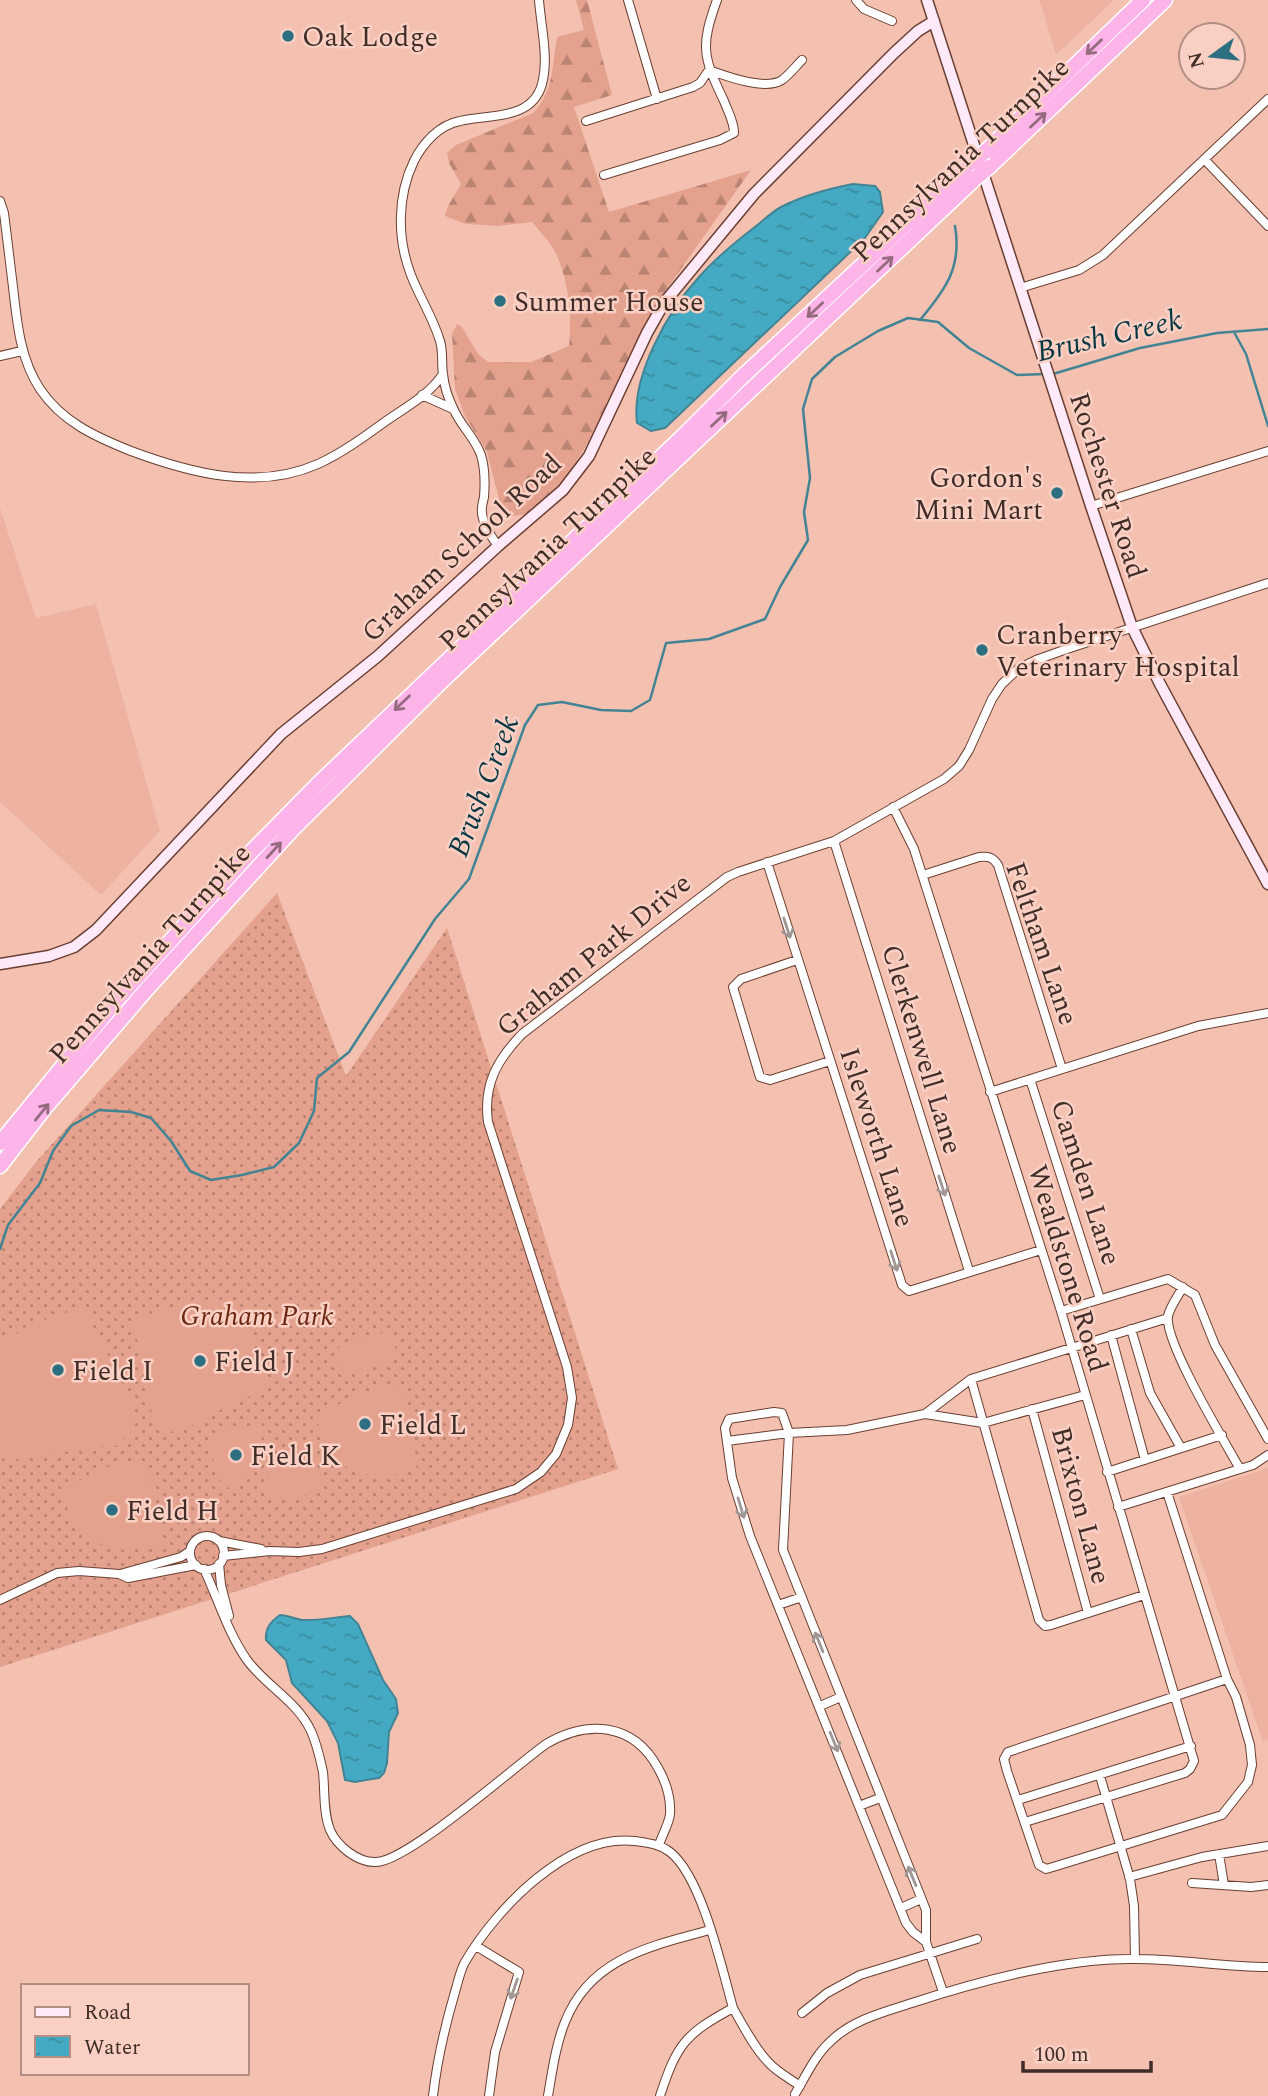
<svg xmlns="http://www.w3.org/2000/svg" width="1268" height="2096" viewBox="0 0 1268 2096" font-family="Spectral,serif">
<defs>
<pattern id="grass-dots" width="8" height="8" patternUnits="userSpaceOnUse" patternTransform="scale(1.75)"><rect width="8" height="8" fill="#e4a18d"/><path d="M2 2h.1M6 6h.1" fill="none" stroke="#ba8473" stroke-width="1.8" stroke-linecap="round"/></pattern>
<pattern id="forest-firs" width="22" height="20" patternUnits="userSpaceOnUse" patternTransform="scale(1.75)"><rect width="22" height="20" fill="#e4a18d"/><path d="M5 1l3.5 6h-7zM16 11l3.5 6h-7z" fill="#ba8473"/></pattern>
<pattern id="water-ripples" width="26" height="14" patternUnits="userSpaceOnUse" patternTransform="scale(1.75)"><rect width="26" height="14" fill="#44aac3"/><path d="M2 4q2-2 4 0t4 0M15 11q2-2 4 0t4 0" fill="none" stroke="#3a8b9e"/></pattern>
</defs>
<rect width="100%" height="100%" fill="#f4c1b1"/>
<path fill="#edb2a0" d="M1038,0H1114L1056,55L1040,2Z
M0,508L36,618L96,604L160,831L101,895L0,802Z
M1268,1468V1740L1263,1742L1179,1497Z"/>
<path fill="url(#grass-dots)" d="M277,893L346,1076L447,928L618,1469L0,1667V1209L36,1162Z"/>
<path fill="url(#forest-firs)" d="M576,0H587L612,95L574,107L609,212L751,170L656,304L590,439L567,477L527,514L504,518L487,452L465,416L455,389L452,334L457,324L462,327L478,354L488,362H531L569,346C572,315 569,277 553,248C547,239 539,230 532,222L498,226L466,224L445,216C447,204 455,196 461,184L449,163L447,153L456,145L533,113C554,92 552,65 557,37L584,30Z"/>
<path fill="#e4a18d" d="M197,1302C208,1303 220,1304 229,1310C254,1325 259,1362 267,1388L203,1418V1422L167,1433L157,1428L153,1410L150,1411L145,1391L147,1389L133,1319L183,1304Z
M83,1307L129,1396L132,1395L137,1406L132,1409C135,1423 134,1436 118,1442L119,1445L105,1448L103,1446L5,1461L0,1446V1345L29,1325Z
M385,1332L392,1336L397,1353V1357L347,1375L343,1374L335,1353L340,1346Z
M380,1386C388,1386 395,1386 401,1392C415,1406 414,1450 417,1470C387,1478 356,1481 333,1456C324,1446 319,1427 315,1415Z
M262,1423C263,1443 261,1467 244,1481C239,1485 229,1487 223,1489L208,1444L214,1433Z
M300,1437C310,1453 327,1474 319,1492L294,1498L270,1499C262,1471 275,1449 300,1437Z
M126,1459L128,1462L137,1459L145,1463V1472L149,1470L154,1489L152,1490L163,1543C130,1557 89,1550 71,1516C66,1507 64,1498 61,1489Z"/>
<path fill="url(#water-ripples)" stroke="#438494" stroke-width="2" d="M853,184L875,186L880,192L883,212L864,239L665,428L651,431L637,423C631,376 668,311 699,277C714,260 733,244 751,230C761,223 770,213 781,207C804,195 827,189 853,184Z
M280,1615C288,1615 294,1619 302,1620C318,1621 335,1617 350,1616L358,1624L383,1680L396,1699L398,1713L389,1732L387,1763L384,1773L379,1778L372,1779L355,1782L345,1780L338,1743L327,1721L292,1683L286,1660L266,1640C265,1629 270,1622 280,1615Z"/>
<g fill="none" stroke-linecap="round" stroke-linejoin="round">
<path stroke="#438494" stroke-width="2.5" d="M920,320C946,289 962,267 955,226
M1234,332L1246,354L1268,426
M1053,374L1140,348L1217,333L1268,329
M0,1249L8,1225L40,1183L53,1151L71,1126L99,1110L131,1112L151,1118L171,1141L190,1171L211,1180L242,1175L274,1167L299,1143L314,1111L317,1078L349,1052L435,919L469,879L525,725L538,705L562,702L601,710L631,711L650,700L666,643L709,639L765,619L780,587L808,540L804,512L810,478L803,409L812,379L835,357L878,331L908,318L938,322L969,348L1017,375L1046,374"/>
<g stroke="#6a3f32" stroke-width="10">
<path id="street" d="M628,0L657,99
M856,0L864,9L892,21
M586,121L693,87L700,83L709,70C726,76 765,91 782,80C789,75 796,66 802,60
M1205,160L1268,226
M604,175L720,140L734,133C734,121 728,112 724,101C703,57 700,47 717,0
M0,201L4,213C7,238 10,263 13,287C17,322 20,359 40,389C62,422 96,437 131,451C190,473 257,491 318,464C342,453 364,437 386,421C406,407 429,395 443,374
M1020,288L1079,270L1103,255L1268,99
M0,356L22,351
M422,395L453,409
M1091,506L1268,451
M498,546C491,536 483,525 482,513C481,508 483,502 484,497C485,484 485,468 481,455C475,438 461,426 454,410C449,400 444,385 443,374C441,362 444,350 439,338C432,316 419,296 411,275C397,239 397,196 414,161C423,143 439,125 460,121C488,114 532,121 542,84C549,58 541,27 539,0
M893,807L914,849L1061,1311L1194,1761L1190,1769L1185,1773L1025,1822
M834,841L969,1271
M767,862L902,1285L909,1291L1041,1250
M923,875L979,857C988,856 993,857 998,865L1062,1069
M797,960L741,979L733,987L760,1077L770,1080L830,1061
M1030,1079L1100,1299
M990,1092L1198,1026L1268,1013
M1183,1287C1178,1296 1170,1307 1168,1316C1164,1342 1225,1442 1240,1469
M1061,1311L1168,1279L1195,1295L1215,1345L1268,1439
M1131,1329L1150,1393L1181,1448
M1111,1335L1145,1460
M971,1379L1039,1620L1045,1626L1051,1625L1144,1595
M1032,1409L1088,1613
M925,1414L983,1423L1085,1395
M727,1441L789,1433L847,1430L925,1414L971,1379L1168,1318
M1107,1472L1222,1435
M1167,1492L1227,1679L1236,1697L1250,1745L1252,1765L1248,1782L1222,1815L1053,1867L1046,1869L1039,1865L1007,1771L1004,1759L1008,1752L1227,1679
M1118,1507L1253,1465L1268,1455
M190 1553a17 17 0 1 1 34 0a17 17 0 1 1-34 0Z
M219,1541L261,1549
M223,1556L270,1551L299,1552L322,1549L516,1489L541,1472L556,1454L568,1425L572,1398L567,1367L488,1122C483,1085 497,1060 522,1034L727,877L738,872L834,841L944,779L959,766L969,750L992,699L1002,684L1018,669L1036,660L1064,650L1268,583
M219,1564L221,1585L229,1616
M204,1569C218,1599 228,1633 247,1660C266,1686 297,1701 311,1731C317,1744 320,1758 323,1772C325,1791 323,1812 330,1830C337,1846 358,1863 376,1862C407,1862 514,1767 546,1744C587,1720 633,1722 658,1768C666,1782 671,1798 670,1814C669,1824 662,1835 659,1845
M120,1574L181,1557L190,1551
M0,1600L57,1573L79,1571L119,1574L128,1578L196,1565
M778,1605L802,1597
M820,1706L841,1697
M1100,1776L1130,1879L1134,1906L1135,1959
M1018,1800L1191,1746
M859,1806L880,1798
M1219,1854L1224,1885
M1129,1877L1202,1857L1268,1846
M1192,1883L1251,1887L1268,1885
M901,1908L921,1899
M926,1942L913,1932L906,1923L750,1536L732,1478L725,1428L729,1419L774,1412L782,1413L789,1433L783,1550L926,1910V1942L943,1992
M476,1946L519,1972L495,2052L489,2096
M802,2013L827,1993L860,1975L977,1939
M795,2094C806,2076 815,2055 831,2041C852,2020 884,2012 912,2003C978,1981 1066,1958 1135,1959C1180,1959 1224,1967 1268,1967
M433,2096C437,2061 445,2026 455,1992C458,1982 460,1971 465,1962C496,1909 568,1833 635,1841C648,1843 660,1844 670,1852C702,1877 722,1969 733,2008C743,2026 754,2047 768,2062C777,2072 789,2078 800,2086
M548,2096C552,2072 556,2044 565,2022C590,1958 651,1946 710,1930
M660,2096C677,2044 685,2034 733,2008"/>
</g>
<g stroke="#6a3f32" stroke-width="13">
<path id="secondary" d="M927,0L1091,506L1132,627L1160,684L1268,884
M0,964L49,956L74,947L96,930L281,734L378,656L498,546L563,490L589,456L647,333L664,303L754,194L894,53L918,31L934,21"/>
</g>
<g stroke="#fff" stroke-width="17">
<path id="highway" d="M985,152L1143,0
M989,167L1165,0
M0,1143L117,1000L249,854L321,781L683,436L743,376L972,163
M0,1166L44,1109L147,989L292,830L441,682L977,177"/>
</g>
<use href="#street" stroke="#fff" stroke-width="8"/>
<use href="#secondary" stroke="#fee9f8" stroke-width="10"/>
<use href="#highway" stroke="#fdb5e9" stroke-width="14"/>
<g stroke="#fff" stroke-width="17" stroke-linecap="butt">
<path id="highway-bridge" d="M972,163L985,152
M977,177L989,167"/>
</g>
<use href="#highway-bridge" stroke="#fdb5e9" stroke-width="14"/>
</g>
<defs><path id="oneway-shaft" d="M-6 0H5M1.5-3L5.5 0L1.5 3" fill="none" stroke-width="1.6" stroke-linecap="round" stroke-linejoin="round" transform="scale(1.75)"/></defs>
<g stroke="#966a7e">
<use href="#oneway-shaft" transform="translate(1094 47) rotate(136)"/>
<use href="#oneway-shaft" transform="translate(1038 120) rotate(-43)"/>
<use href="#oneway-shaft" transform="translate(885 264) rotate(-43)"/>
<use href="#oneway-shaft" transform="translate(815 310) rotate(137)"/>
<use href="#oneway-shaft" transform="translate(719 419) rotate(-43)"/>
<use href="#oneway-shaft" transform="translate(402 703) rotate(136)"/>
<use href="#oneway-shaft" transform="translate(274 850) rotate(-48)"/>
<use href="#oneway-shaft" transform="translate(42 1112) rotate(-51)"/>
</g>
<g stroke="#a09693">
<use href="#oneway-shaft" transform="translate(787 928) rotate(72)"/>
<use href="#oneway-shaft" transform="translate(942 1186) rotate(72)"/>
<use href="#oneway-shaft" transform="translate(894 1261) rotate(72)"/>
<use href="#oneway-shaft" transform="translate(741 1508) rotate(73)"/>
<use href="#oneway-shaft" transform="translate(819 1642) rotate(-112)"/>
<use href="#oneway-shaft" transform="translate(834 1742) rotate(68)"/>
<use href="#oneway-shaft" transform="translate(912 1876) rotate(-112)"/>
<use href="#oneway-shaft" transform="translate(514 1989) rotate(109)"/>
</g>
<g fill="#2c6f80" stroke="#fbd0c4" stroke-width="2.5">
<circle cx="288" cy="36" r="7"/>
<circle cx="500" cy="301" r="7"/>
<circle cx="1057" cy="493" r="7"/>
<circle cx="982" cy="650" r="7"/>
<circle cx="200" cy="1361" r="7"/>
<circle cx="58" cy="1370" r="7"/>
<circle cx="365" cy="1424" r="7"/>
<circle cx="236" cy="1455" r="7"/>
<circle cx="112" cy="1510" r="7"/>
</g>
<g text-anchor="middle" stroke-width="5" stroke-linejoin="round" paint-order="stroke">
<g font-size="28" fill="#412d27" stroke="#fbd0c4" text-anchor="start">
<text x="302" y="46">Oak Lodge</text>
<text x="514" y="311">Summer House</text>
<text x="1043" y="487" text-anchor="end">Gordon's<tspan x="1043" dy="32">Mini Mart</tspan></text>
<text x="996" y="644">Cranberry<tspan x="996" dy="32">Veterinary Hospital</tspan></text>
<text x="214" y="1371">Field J</text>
<text x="72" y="1380">Field I</text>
<text x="379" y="1434">Field L</text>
<text x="250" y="1465">Field K</text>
<text x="126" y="1520">Field H</text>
</g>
<g font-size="28" fill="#412d27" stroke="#fbd0c4">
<text transform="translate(960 159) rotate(-43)" y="10">Pennsylvania Turnpike</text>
<text transform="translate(1109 485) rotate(72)" y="10">Rochester Road</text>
<text transform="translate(461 547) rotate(-43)" y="10">Graham School Road</text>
<text transform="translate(547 548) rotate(-43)" y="10">Pennsylvania Turnpike</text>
<text transform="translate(1043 943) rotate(71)" y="10">Feltham Lane</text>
<text transform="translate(149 953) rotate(-48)" y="10">Pennsylvania Turnpike</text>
<text transform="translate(593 954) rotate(-39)" y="10">Graham Park Drive</text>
<text transform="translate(923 1049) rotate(73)" y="10">Clerkenwell Lane</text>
<text transform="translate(878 1137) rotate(72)" y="10">Isleworth Lane</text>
<text transform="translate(1087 1182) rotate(72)" y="10">Camden Lane</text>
<text transform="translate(1069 1268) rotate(73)" y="10">Wealdstone Road</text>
<text transform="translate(1082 1505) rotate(75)" y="10">Brixton Lane</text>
</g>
<g font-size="28" font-style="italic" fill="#6e2914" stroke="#fbd0c4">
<text x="257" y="1325">Graham Park</text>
</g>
<g font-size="30" font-style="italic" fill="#073742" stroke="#fbd0c4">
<text transform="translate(1109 335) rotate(-13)" y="10">Brush Creek</text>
<text transform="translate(483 786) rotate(-69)" y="10">Brush Creek</text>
</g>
</g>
<rect x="21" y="1984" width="228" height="91" fill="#fbd0c4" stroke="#b18f85" stroke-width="2"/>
<rect x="35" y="2007" width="35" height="10" fill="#fee9f8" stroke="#b18f85" stroke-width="2"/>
<text x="84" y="2019" font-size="21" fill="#412d27">Road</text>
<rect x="35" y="2036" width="35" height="21" fill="url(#water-ripples)" stroke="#b18f85" stroke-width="2"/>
<text x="84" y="2054" font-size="21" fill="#412d27">Water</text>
<g transform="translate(1212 56) rotate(255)"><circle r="33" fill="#fbd0c4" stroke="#b18f85" stroke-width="2"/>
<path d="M0-5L12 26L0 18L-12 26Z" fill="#2c6f80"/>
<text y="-10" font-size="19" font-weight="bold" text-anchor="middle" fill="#412d27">N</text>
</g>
<path d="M1023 2061v10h128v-10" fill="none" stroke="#412d27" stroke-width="3.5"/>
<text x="1034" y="2061" font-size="21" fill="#412d27" stroke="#fbd0c4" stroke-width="5" paint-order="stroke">100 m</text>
</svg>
